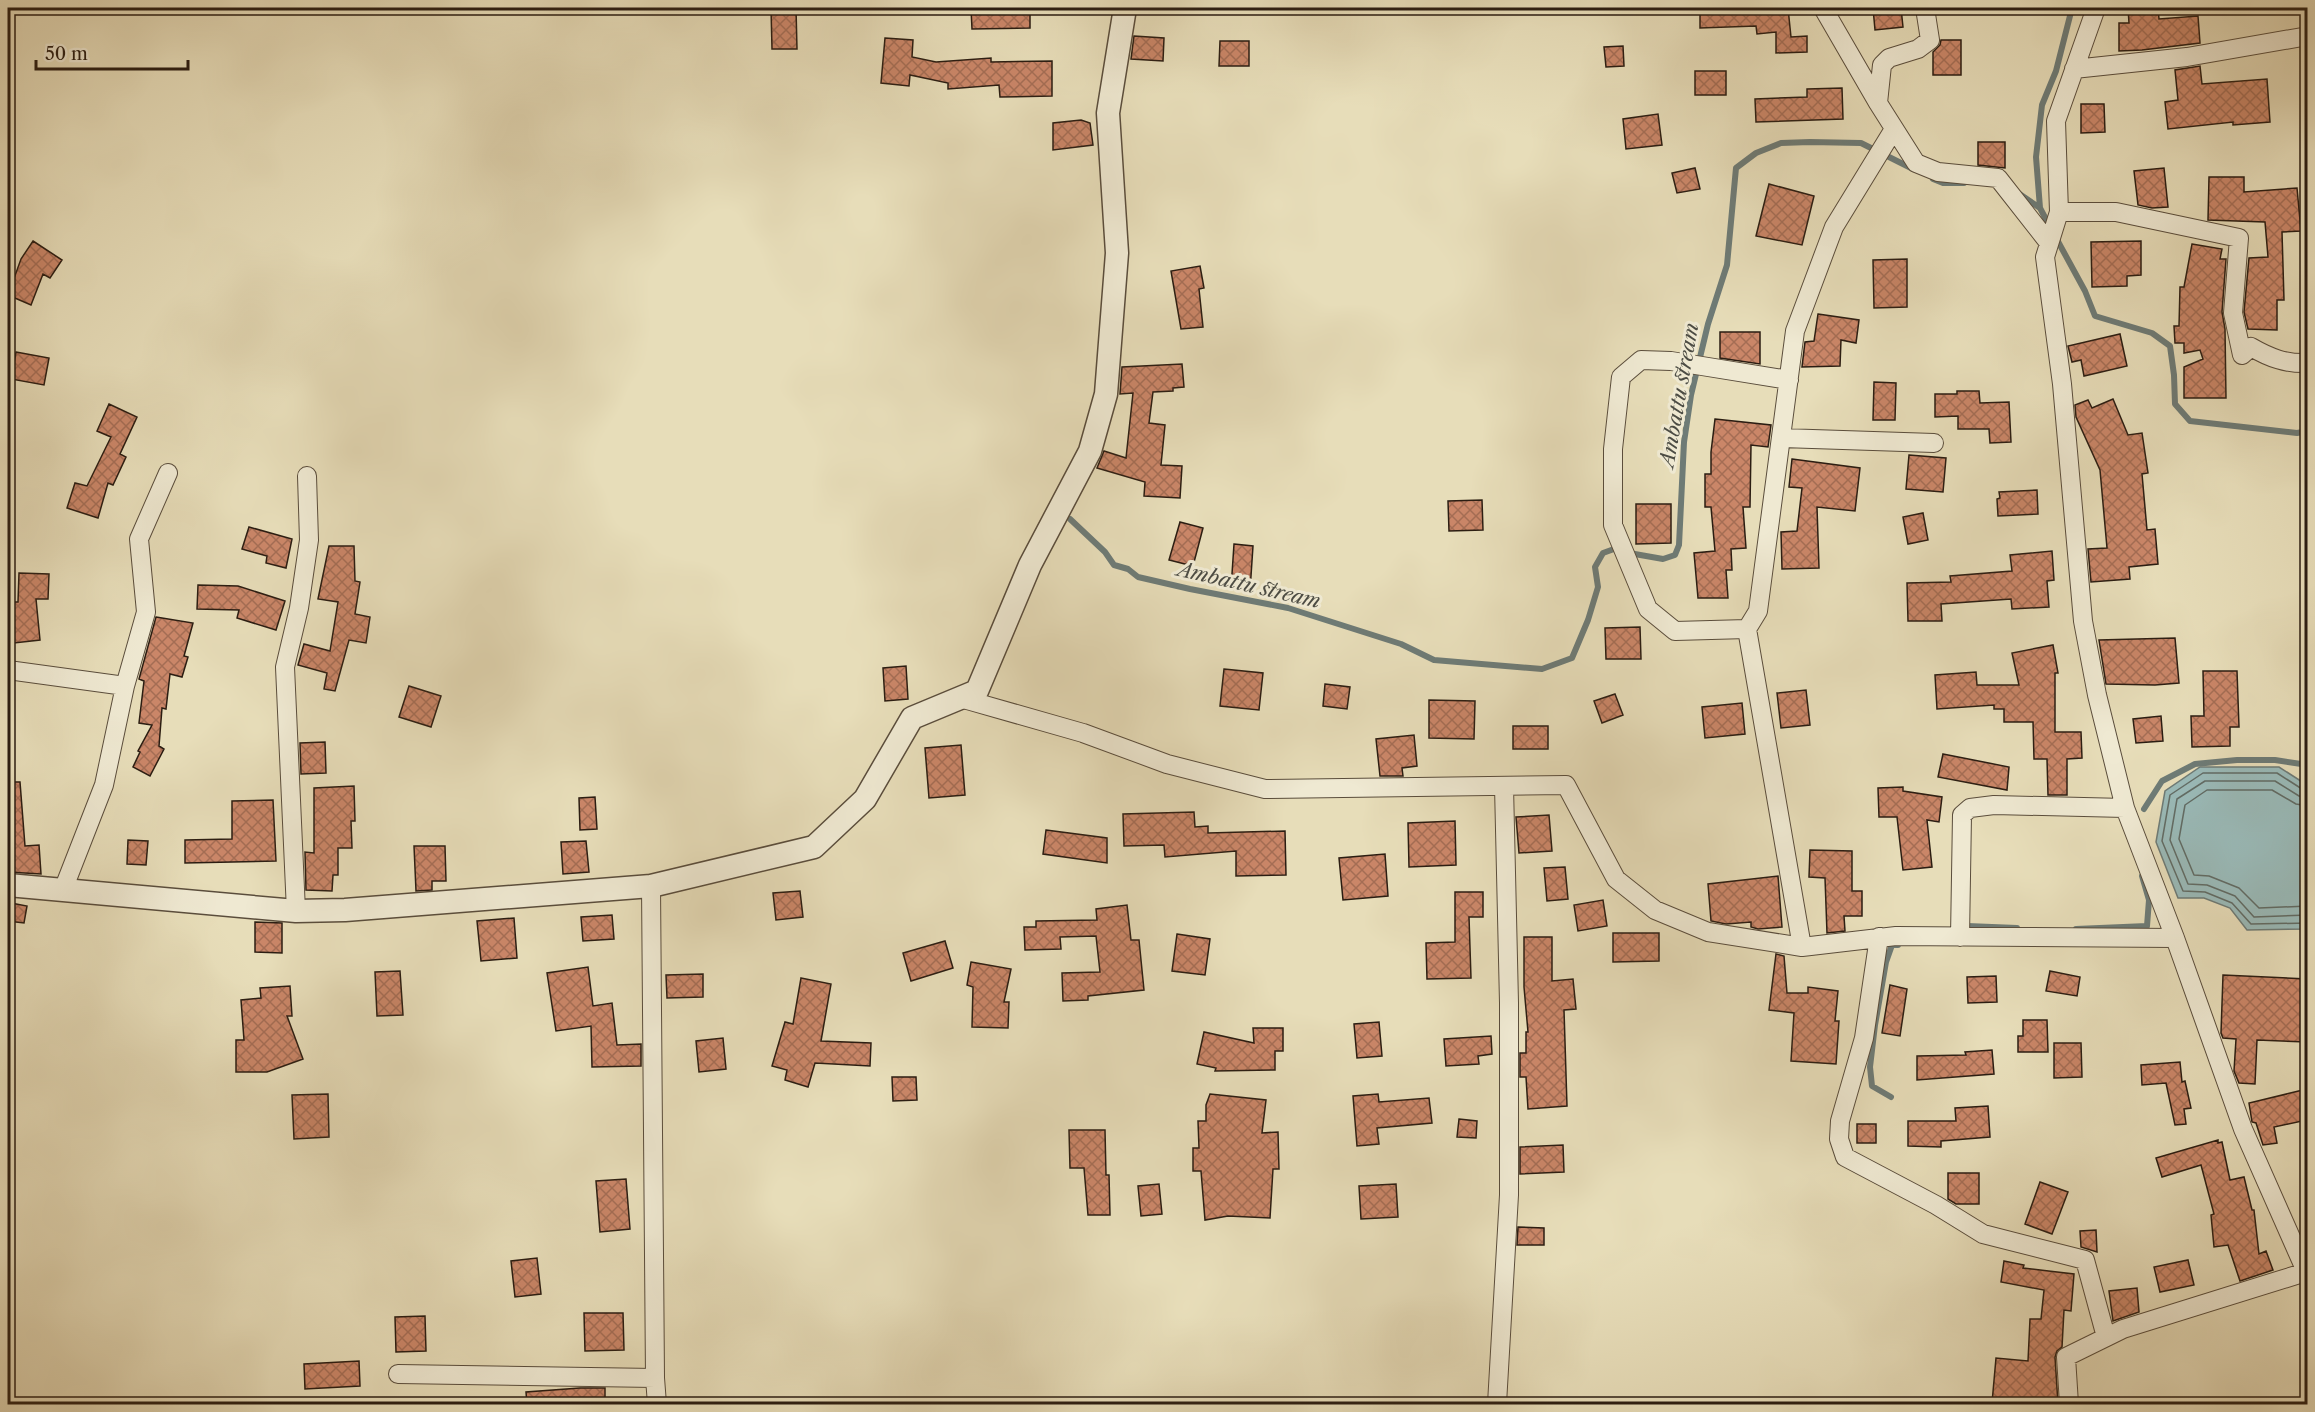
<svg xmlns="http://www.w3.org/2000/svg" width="2315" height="1412" viewBox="0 0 2315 1412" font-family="'Libre Caslon Text',serif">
<defs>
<pattern id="building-cross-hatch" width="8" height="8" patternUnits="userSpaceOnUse" patternTransform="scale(1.5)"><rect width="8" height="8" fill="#ca8668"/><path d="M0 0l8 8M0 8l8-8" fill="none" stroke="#a46d54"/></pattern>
</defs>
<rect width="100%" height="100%" fill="#e7ddb9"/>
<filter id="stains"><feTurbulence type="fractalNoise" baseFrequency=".00333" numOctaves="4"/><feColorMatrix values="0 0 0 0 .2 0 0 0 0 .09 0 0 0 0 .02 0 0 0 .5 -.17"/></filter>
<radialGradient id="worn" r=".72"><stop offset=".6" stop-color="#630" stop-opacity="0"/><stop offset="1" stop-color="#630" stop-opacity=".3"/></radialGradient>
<path fill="#9abab8" stroke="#6e7b76" stroke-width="1.5" d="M2200,767H2279L2307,785V929L2247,930L2230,908L2204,898H2178L2156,842L2165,791Z"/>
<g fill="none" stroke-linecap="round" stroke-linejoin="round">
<path stroke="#626c65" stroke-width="1.5" d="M2308,790L2302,789L2277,773H2203L2170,795L2162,841L2183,891L2205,892L2232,903L2251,924L2308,923
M2308,797L2299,796L2275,781H2205L2177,799L2170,840L2188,884L2207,885L2235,896L2254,917L2308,915
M2308,806L2296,804L2272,790H2207L2185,805L2179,839L2194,875L2209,876L2239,888L2259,908L2308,906"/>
<path stroke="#6e7b76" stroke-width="6" d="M1933,179L1943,183H1964
M2018,193L2040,208
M2050,227L2040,208L2036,157L2042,105L2056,71L2072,8
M2055,236L2085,291L2095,316L2152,333L2170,346L2174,375L2175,404L2190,421L2297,433L2308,431
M1070,519L1105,552L1114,565L1128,569L1138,577L1190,589L1288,608L1401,644L1434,660L1542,669L1572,658L1588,620L1598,587L1595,567L1603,553L1614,549L1619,551
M1629,553L1663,559L1675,555L1679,545L1684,442L1691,395L1708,324L1727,265L1736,168L1756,153L1781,143L1810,142L1861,143L1913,169
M2144,809L2162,781L2195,764L2237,760H2275L2308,765
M1967,926L2017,928
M2076,929L2147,926L2149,900L2142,876
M1891,1097L1872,1086L1870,1067L1875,1025L1886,962L1892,945H1898"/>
</g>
<path fill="url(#building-cross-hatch)" stroke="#2b1d12" stroke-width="1.5" d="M771,8H796L797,49H772Z
M971,8H1030V28L972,29Z
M1700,8H1729V11L1788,8L1791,37L1807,36V52L1776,53V32L1757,34L1756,26L1700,28Z
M1873,8H1901L1903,27L1875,30Z
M2128,8H2158L2159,19L2198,16L2200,43L2142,50L2119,51V23H2129Z
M1134,36L1164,38L1163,61L1131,59Z
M885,38L913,40L912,57L936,62L991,58V62L1052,61V96L1000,97L999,85L948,89V83L910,75L909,86L881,83Z
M1941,40H1961V75H1933V52L1940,45Z
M1220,41H1249V66H1219Z
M1623,46L1624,66L1606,67L1604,47Z
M2200,66L2202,84L2267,79L2270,122L2233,125V122L2168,129L2165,102L2178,100L2175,70Z
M1695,71H1726V95H1695Z
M1842,88L1843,119L1756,122L1755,99L1807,97V89Z
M2081,104H2104L2105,132L2081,133Z
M1658,114L1662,145L1626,149L1623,119Z
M1081,120L1090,123L1093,145L1053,150V123Z
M1978,142H2005V168L1978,165Z
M1695,168L1700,189L1677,193L1672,173Z
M2164,168L2168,207L2152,208L2138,205L2134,171Z
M2209,177H2244V192L2297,188L2301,231L2282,232L2284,300H2277V330L2248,329L2244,312L2249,258L2268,257L2265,222L2208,220Z
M1769,184L1814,196L1802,245L1756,236Z
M33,241L62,260L50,278L43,274L31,305L8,295L21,259Z
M2141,241V275L2127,276V286L2092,287L2091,242Z
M2192,244L2222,249L2220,259H2226L2222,312L2225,329L2226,398H2184V367L2203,359L2200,350L2184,353V343H2175L2174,326H2179L2180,287H2184Z
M1907,259V307L1874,308L1873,260Z
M1200,266L1204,288L1199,289L1203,327L1181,329L1171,271Z
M1818,314L1859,320L1856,343L1841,340L1840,366L1802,367L1805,342L1814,341Z
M1720,332H1760V364L1720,358Z
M2120,334L2127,366L2084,376L2081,360L2072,362L2068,346Z
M16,352L49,358L44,385L11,379Z
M1182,364L1184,387L1173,388V391L1153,392L1149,423L1165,425L1161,465L1182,466L1180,498L1144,496L1145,482L1097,468L1104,451L1126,458L1133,393L1120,394L1122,367Z
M1874,382L1896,383L1895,420H1873Z
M1957,391H1979L1980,403L2009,402L2011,442L1990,443L1989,429H1958V416L1935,417V394H1957Z
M2113,399L2128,435L2142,433L2148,473L2142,474L2147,530L2155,529L2158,564L2129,567L2130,579L2091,582L2088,549L2107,548L2100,470L2076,417L2075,405L2088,400L2092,408Z
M109,404L137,417L120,454L126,457L113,485L108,483L98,518L67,508L75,483L87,486L111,437L97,431Z
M1715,419L1771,425L1768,447L1751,445L1750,507H1743L1746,548L1731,549L1732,570H1726L1728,598H1698L1694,553L1715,551L1711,507H1705V474H1711V452Z
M1909,455L1946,458L1943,492L1906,489Z
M1792,459L1860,468L1855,511L1817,507L1819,568L1782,569L1781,532L1797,531L1802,488L1789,487Z
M2037,490L2038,514L1998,516L1997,499L2000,498L1999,492Z
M1482,500L1483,530L1449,531L1448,501Z
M1636,504H1671V543L1636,544Z
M1923,513L1928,540L1908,544L1903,517Z
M1180,522L1203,528L1193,566L1169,560Z
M249,527L292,539L286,568L266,563L267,556L242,549Z
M1234,544L1253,546L1250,591L1231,589Z
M329,546H354L355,581L360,582L355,614L370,617L366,643L349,640L335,691L324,689L327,673L298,665L304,644L330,651L338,602L318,599Z
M2052,551L2054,580L2047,581L2049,607L2012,609L2011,599L1941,604L1942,621H1908L1907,583L1951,582L1950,576L2012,571L2010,555Z
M19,573L49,574L48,599H36L40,640L14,643L10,602H18Z
M198,585L238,586L285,601L276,630L237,618L239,610L197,609Z
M156,617L193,623L184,656L188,657L182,677L170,674L166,709L162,708L159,746L164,749L150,776L133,767L140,752L138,751L152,725L139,723L144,681L139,679Z
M1640,627L1641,659H1606L1605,628Z
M2175,638L2179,683L2155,685L2106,684L2099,640Z
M2053,645L2058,673H2055V732H2081L2082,758L2067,759V795H2048L2047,759H2034L2033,722H2004V709H1994V705L1937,709L1935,675L1976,672L1977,685H2019L2012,653Z
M906,666L908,699L885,701L883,668Z
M1224,669L1263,673L1259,710L1220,706Z
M2203,671H2237L2239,727H2230V746L2192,747L2191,716H2204Z
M1325,684L1350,687L1347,709L1323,706Z
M409,686L441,696L431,727L399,717Z
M1806,690L1810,725L1781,728L1777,693Z
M1615,694L1623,715L1602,723L1594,701Z
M1429,700L1475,701L1474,739L1429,738Z
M1742,703L1745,734L1705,738L1702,707Z
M2161,716L2163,741L2136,743L2133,719Z
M1513,726H1548V749H1513Z
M1414,735L1417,766L1402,768L1403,776H1380L1376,739Z
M325,742L326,773L301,774L300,743Z
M961,745L965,795L929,798L925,748Z
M1943,754L2009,767L2007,790L1938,777Z
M8,782H20L25,846L39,845L41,874L8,872Z
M354,786L355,821H351L352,848H338V875H333L332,891L306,890L305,852L314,853V788Z
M1903,787V791L1942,797L1939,822L1927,820L1932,867L1903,870L1897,817H1879L1878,788Z
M595,797L597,829L580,830L579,798Z
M273,800L276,861L185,863V840L232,839V801Z
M1194,812L1195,827L1208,826V833L1285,831L1286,875L1236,876V851L1165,857L1164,845L1124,846L1123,814Z
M1549,815L1552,851L1519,853L1516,817Z
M1455,821L1456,865L1409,867L1408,823Z
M1046,830L1107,838V863L1043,854Z
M128,840L148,841L146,865L127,864Z
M586,841L589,872L563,874L561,842Z
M414,846H445L446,881H432V890L416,891Z
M1810,850L1852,851V891H1862V916H1844L1845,931L1827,933L1825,878L1809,877Z
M1385,854L1388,896L1343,900L1339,858Z
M1565,867L1568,899L1547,901L1544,868Z
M1778,876L1782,927L1758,929L1751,927V922L1726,924L1711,921L1708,884Z
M800,891L803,917L776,920L773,893Z
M1455,892H1483V917H1469L1471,978L1427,979L1426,943L1455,942Z
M1603,900L1607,926L1578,931L1574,905Z
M11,903L27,906L24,923L8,921Z
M1127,905L1131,940H1139L1144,990L1088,996V1000L1063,1001L1062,973L1100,972L1096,936L1060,937L1061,949L1025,950L1024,927H1036V921L1097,920L1096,909Z
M612,915L614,939L583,941L581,917Z
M514,918L517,958L481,961L477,921Z
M255,922L282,923V953L255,952Z
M1613,933H1659V961L1613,962Z
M1177,934L1210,939L1205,975L1172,971Z
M1524,937H1552V981L1573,979L1576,1009L1564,1010L1567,1106L1528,1109L1526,1077H1520V1053H1526V1032H1528L1524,987Z
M945,941L953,968L911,981L903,953Z
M1776,954L1784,956L1787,993H1808V987L1838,991L1835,1021H1839L1836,1064L1791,1061L1794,1013L1769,1010Z
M971,962L1011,969L1004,1002H1009L1008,1028L972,1027L973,987L967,985Z
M588,967L593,1006L612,1003L617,1045L641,1044V1066L592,1067L591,1026L556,1031L547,973Z
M400,971L403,1015L377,1016L375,972Z
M2050,971L2080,977L2077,996L2046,991Z
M703,974V997L667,998L666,975Z
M2223,975L2307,979V1042L2257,1040L2255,1084L2239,1083L2234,1071L2236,1039L2223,1038L2221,1033Z
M1996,976L1997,1002L1968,1003L1967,977Z
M801,978L831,984L821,1041L871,1043L870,1066L815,1063L808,1087L785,1080L787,1070L772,1066L785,1022L793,1024Z
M1890,985L1907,989L1900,1036L1882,1033Z
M290,986L292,1016H287L303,1059L267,1072H236V1040H244L241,1000L261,998L260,988Z
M2023,1020H2047L2048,1052H2018V1036H2023Z
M1379,1022L1382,1056L1357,1058L1354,1024Z
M1253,1028H1283V1051H1275V1070L1215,1071L1216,1068L1197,1064L1204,1032L1254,1043Z
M1491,1036L1492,1054L1478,1056L1479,1064L1446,1066L1444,1039Z
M723,1038L726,1069L699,1072L696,1041Z
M2054,1043H2081L2082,1077L2054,1078Z
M1992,1050L1994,1074L1917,1080V1056L1966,1055L1965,1052Z
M2180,1062L2182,1082L2185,1081L2191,1108L2184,1109L2186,1124L2175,1125L2166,1083L2142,1085L2141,1065Z
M892,1077H916L917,1100L893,1101Z
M2303,1090L2307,1120L2274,1127L2277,1143L2263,1145L2256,1123L2252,1122L2249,1103Z
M328,1094L329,1137L294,1139L292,1095Z
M1210,1094L1266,1100L1262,1133L1278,1132L1279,1169H1273L1270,1218L1228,1216L1205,1220L1201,1171H1193V1148H1199L1198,1121H1206V1105Z
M1378,1094L1379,1102L1429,1098L1432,1123L1377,1128L1379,1144L1357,1146L1353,1096Z
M1988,1106L1990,1137L1941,1141V1147L1908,1146V1121H1956L1955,1108Z
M1459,1119L1477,1121L1476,1138L1457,1137Z
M1857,1124H1876V1143H1857Z
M1069,1130H1105L1106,1175H1109L1110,1215H1088L1084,1168H1070Z
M2218,1140V1143L2222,1142L2230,1180L2244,1177L2252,1210H2254L2259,1254L2266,1251L2273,1270L2240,1281L2228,1245L2214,1247L2211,1215L2214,1214L2201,1165L2162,1177L2156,1158Z
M1563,1145L1564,1172L1520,1174V1147Z
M1948,1173H1979V1204H1956L1948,1199Z
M626,1179L630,1229L600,1232L596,1181Z
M2040,1182L2068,1192L2052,1234L2025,1224Z
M1159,1184L1162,1214L1141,1216L1138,1186Z
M1396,1184L1398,1217L1361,1219L1359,1186Z
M1518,1227L1544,1228V1245H1517Z
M2096,1230L2097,1252L2081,1247L2080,1231Z
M537,1258L541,1294L515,1297L511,1261Z
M2188,1260L2194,1285L2160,1292L2154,1267Z
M2004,1261L2024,1265L2023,1268L2074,1274L2071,1311L2064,1310L2062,1347L2057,1351L2055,1357L2058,1404L1992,1403L1996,1358L2028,1361L2030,1319H2041L2044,1290L2001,1282Z
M2137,1288L2139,1312L2113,1321L2109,1291Z
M584,1313H623L624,1350L585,1351Z
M425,1316L426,1351L396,1352L395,1317Z
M359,1361L360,1386L305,1389L304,1364Z
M580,1388H605V1404H527L526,1392Z"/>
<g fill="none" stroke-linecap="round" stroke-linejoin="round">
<g stroke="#5a4d3c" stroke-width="20">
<path id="minor" d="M1823,8L1878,103L1916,163L1938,172L1998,178L2049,243
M2096,8L2056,121L2059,212L2045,257L2062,384L2083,621L2097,695L2125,808L2175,938L2243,1129L2308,1276
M2074,69L2187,57L2308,36
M1878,103L1882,65L1889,58L1918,49L1930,40L1925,8
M2059,212H2116L2239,238L2233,313L2242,355L2251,347C2270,358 2286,364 2308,363
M1789,380L1671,361L1641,360L1621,377L1613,449V525L1648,609L1675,631L1747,629L1758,611L1795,331L1834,227L1894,129
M1782,438L1934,443
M1747,629L1802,947
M8,670L125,686
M960,698L1083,733L1167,764L1265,789L1566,785L1616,879L1655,910L1708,932L1802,947L1896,936L2175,938
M651,886L655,1378L657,1404
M63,890L104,785L125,686L146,612L139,539L168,473
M296,911L285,667L299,608L309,540L307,476
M1879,937L1864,1038L1840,1121L1839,1139L1845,1157L1936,1205L1983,1234L2085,1260L2106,1337
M1960,937L1962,815L1970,808L1994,805L2125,808
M398,1374L655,1378
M1497,1404L1509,1195V1003L1504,786
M2069,1404L2066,1357L2123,1329L2306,1272"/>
</g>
<g stroke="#5a4d3c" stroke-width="25">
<path id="tertiary" d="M8,885L296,911L345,910L651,886L814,847L865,799L912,718L977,691L1030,565L1090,451L1106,394L1117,253L1108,113L1125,8"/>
</g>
<use href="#minor" stroke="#efe9d2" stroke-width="18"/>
<use href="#tertiary" stroke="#efe9d2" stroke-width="22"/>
</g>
<g text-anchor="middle" stroke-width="6" stroke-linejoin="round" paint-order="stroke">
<g font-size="20" font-style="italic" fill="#4c4c44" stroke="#efe9d2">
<text transform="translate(1679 395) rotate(-80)" y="7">Ambattu stream</text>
<text transform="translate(1249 585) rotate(13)" y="7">Ambattu stream</text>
</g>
</g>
<rect width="2315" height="1412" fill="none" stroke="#e7ddb9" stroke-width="30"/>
<rect x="9" y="9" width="2297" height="1394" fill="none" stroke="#2b1d12" stroke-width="3"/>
<rect x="15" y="15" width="2285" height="1382" fill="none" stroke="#2b1d12" stroke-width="1.5"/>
<path d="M36 60v9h152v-9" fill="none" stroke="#2b1d12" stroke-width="3"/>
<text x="45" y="60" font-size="18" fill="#2b1d12" stroke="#efe9d2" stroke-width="4.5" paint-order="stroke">50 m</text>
<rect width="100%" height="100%" filter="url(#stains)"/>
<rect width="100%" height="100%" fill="url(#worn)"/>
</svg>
